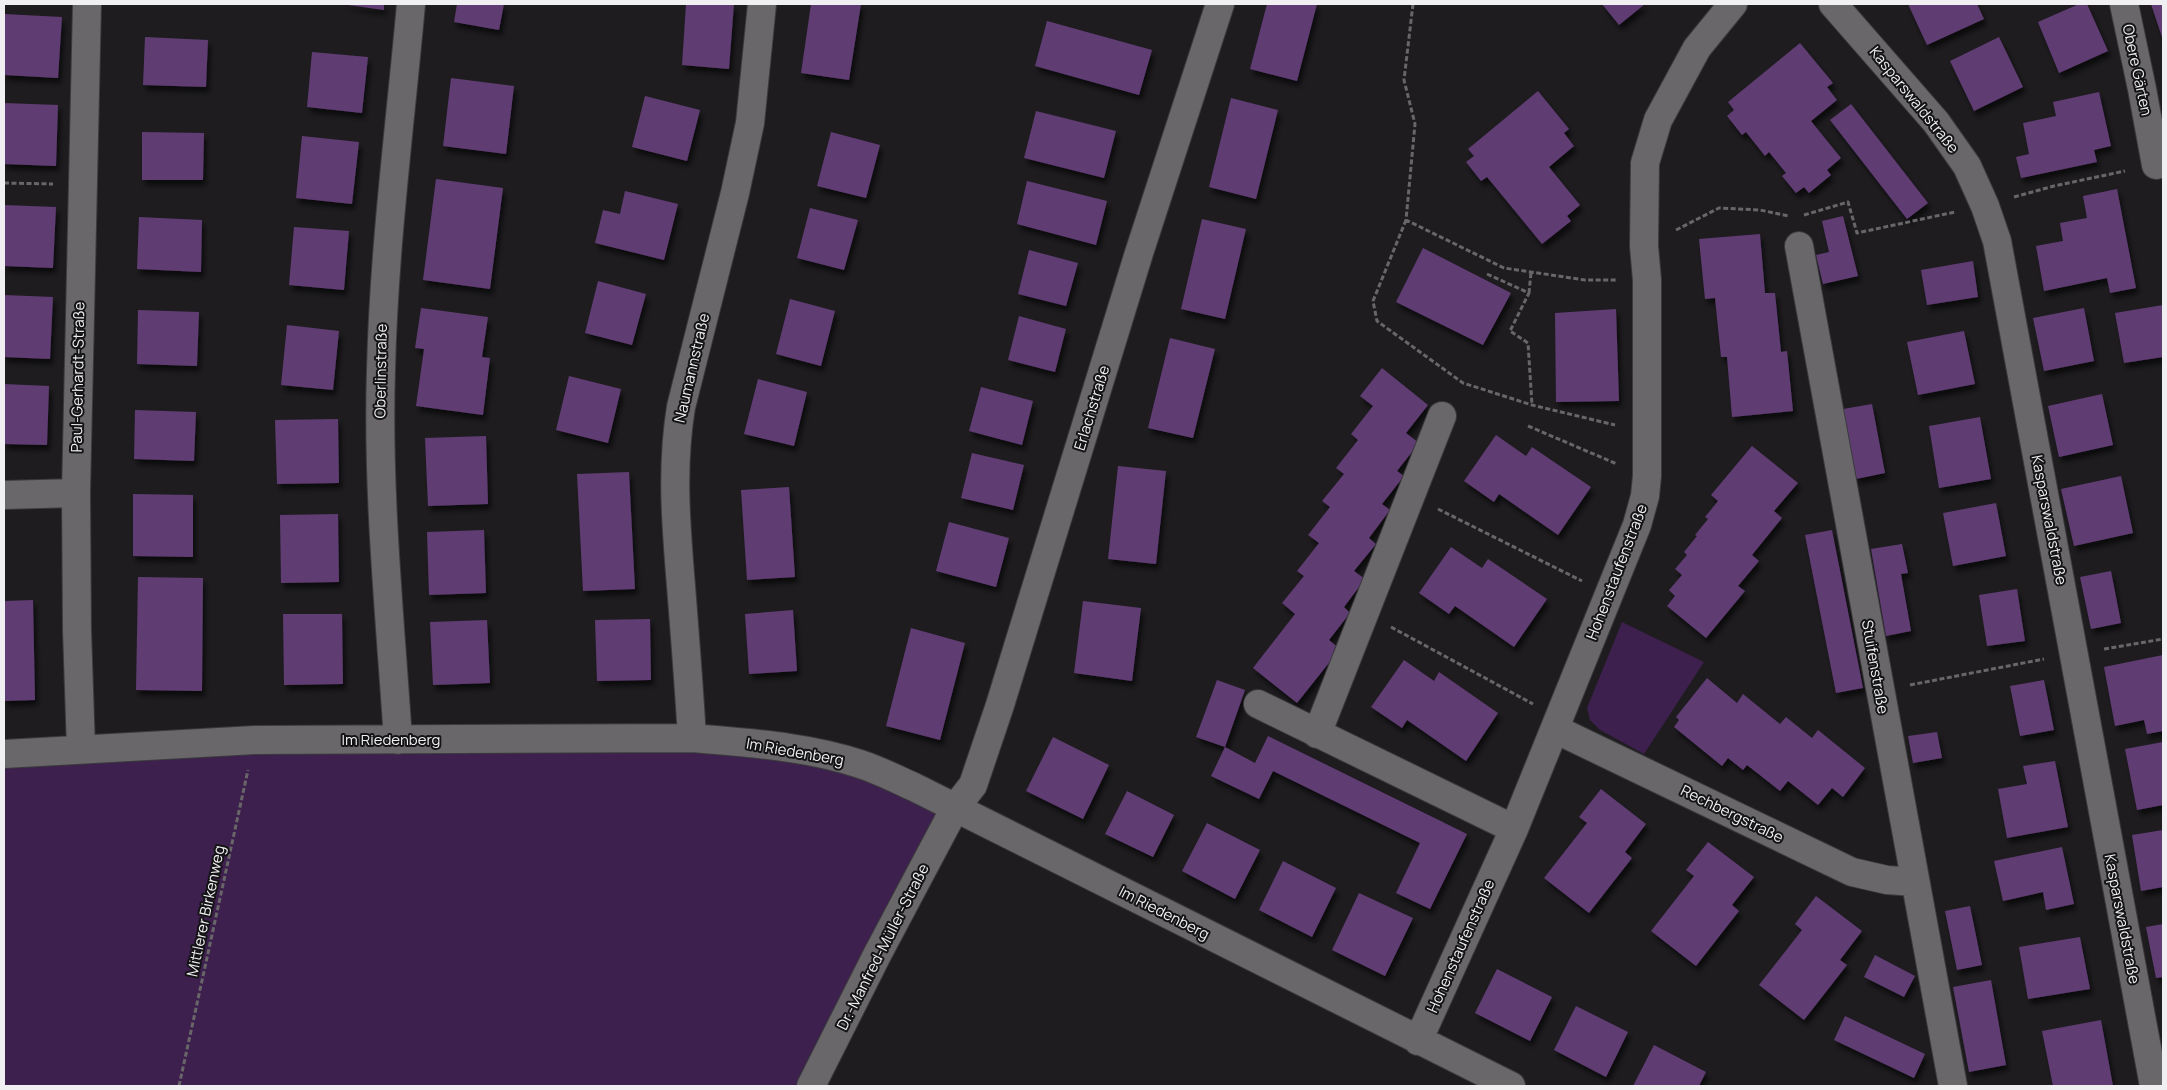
<svg xmlns="http://www.w3.org/2000/svg" width="2167" height="1090" viewBox="0 0 2167 1090" font-family="Manrope,sans-serif">
<defs>
<filter id="shadow"><feDropShadow dx="3" dy="5.5" stdDeviation="2.5" flood-color="#0009"/></filter>
</defs>
<rect width="100%" height="100%" fill="#1e1c1f"/>
<path fill="#3d204d" d="M1622,622L1704,662L1644,754L1600,730L1590,720L1587,708Z
M753,743L955,808L811,1086H4V754Z"/>
<path fill="#5f3c73" filter="url(#shadow)" d="M341,4H384V10Z
M457,4H504L499,30L454,22Z
M686,4H734L729,69L682,65Z
M811,4H861L849,80L801,73Z
M1267,4H1317L1297,81L1250,69Z
M1602,4H1645L1619,25Z
M1908,4H1977L1984,19L1927,45Z
M2079,4H2087L2108,51L2059,73L2038,22Z
M2151,4H2163V40Z
M4,14L62,17L58,78L4,75Z
M1047,21L1152,50L1139,95L1035,66Z
M145,37L208,40L206,87L143,85Z
M1999,37L2023,87L1974,111L1950,61Z
M1800,43L1833,83L1827,87L1837,100L1811,121L1841,158L1827,170L1831,175L1809,193L1804,187L1796,193L1782,176L1786,173L1769,152L1765,156L1746,132L1742,135L1727,116L1734,110L1728,102Z
M312,52L368,57L362,113L307,107Z
M451,78L514,86L506,154L443,146Z
M1538,91L1569,129L1564,133L1574,146L1549,167L1580,205L1567,216L1571,221L1542,244L1487,177L1481,181L1466,162L1474,156L1468,149Z
M2099,92L2111,146L2094,150L2097,162L2021,178L2016,157L2029,154L2023,123L2056,116L2053,102Z
M645,96L700,110L687,161L632,147Z
M1231,98L1278,110L1256,199L1209,187Z
M4,103L58,105L56,166L4,164Z
M1851,104L1928,203L1907,219L1830,120Z
M1036,111L1116,131L1104,178L1024,158Z
M142,132L204,133L203,180H142Z
M831,132L880,145L866,198L817,186Z
M302,136L359,142L352,204L296,198Z
M436,179L503,188L490,289L423,280Z
M1027,181L1107,201L1096,245L1017,224Z
M2117,189L2136,288L2110,293L2107,278L2044,291L2036,246L2063,241L2060,223L2087,218L2083,196Z
M625,191L678,204L664,260L595,243L603,210L620,214Z
M4,205L56,207L53,268L4,266Z
M810,208L858,220L844,270L797,258Z
M1843,216L1858,276L1823,284L1816,255L1829,252L1822,221Z
M139,217L202,220L201,272L137,269Z
M1202,219L1246,229L1225,319L1181,309Z
M294,227L349,231L344,290L289,285Z
M1760,234L1765,293H1775L1781,352L1787,351L1793,411L1732,417L1727,357H1721L1715,298L1705,299L1699,239Z
M1423,248L1511,293L1483,345L1396,302Z
M1029,250L1078,263L1066,306L1018,294Z
M1973,261L1978,297L1927,305L1921,270Z
M598,281L646,294L632,345L585,333Z
M4,295L53,297L50,359L4,357Z
M790,299L835,311L821,366L776,354Z
M2163,305V357L2124,363L2115,313Z
M421,308L488,317L482,357L490,358L483,415L416,406L424,349L415,348Z
M2084,308L2094,361L2044,371L2033,318Z
M1616,309L1619,401L1556,402L1555,313Z
M138,310L199,312L197,366L137,364Z
M1019,316L1066,329L1055,372L1008,360Z
M287,325L339,331L333,390L281,385Z
M1964,331L1975,384L1918,395L1907,342Z
M1170,338L1215,349L1193,438L1148,428Z
M1382,368L1428,405L1406,433L1419,443L1397,471L1404,476L1382,504L1390,510L1369,538L1376,544L1354,571L1365,579L1344,607L1350,613L1329,640L1340,649L1297,703L1253,668L1295,614L1282,603L1304,576L1297,571L1319,543L1308,535L1330,507L1322,501L1344,474L1336,468L1358,440L1351,434L1373,406L1360,396Z
M569,376L621,389L608,443L556,430Z
M758,379L807,392L794,446L744,434Z
M4,384L49,386L47,445L4,444Z
M981,387L1033,401L1022,445L969,431Z
M2102,394L2113,445L2059,457L2048,406Z
M1872,404L1885,473L1856,479L1843,409Z
M135,410L196,412L194,461L134,459Z
M1980,417L1991,479L1939,488L1929,426Z
M338,419L339,483L277,484L275,420Z
M1496,435L1526,456L1532,447L1591,487L1558,535L1499,494L1494,502L1464,481Z
M486,436L488,504L428,506L425,438Z
M1752,446L1798,483L1774,511L1782,518L1752,555L1759,561L1738,586L1745,591L1706,638L1667,606L1675,596L1669,590L1682,575L1675,569L1687,555L1684,552L1697,536L1695,535L1708,519L1705,517L1718,501L1711,495Z
M972,453L1024,465L1013,510L961,498Z
M1118,466L1166,471L1156,564L1108,559Z
M629,472L635,589L583,591L577,474Z
M2121,476L2133,533L2074,546L2061,489Z
M789,487L795,577L747,580L741,490Z
M133,494L193,495V557L133,556Z
M1996,503L2006,556L1953,566L1943,513Z
M338,514L339,582L281,583L280,515Z
M949,522L1009,538L996,587L936,571Z
M484,530L486,593L429,595L427,532Z
M1832,530L1863,688L1836,693L1805,535Z
M1902,544L1908,573L1901,574L1911,631L1886,636L1871,549Z
M1451,547L1482,568L1488,559L1547,599L1514,647L1455,606L1449,614L1419,593Z
M2111,571L2121,623L2091,629L2080,577Z
M138,577L203,578L202,691L136,690Z
M2017,589L2025,641L1987,646L1979,595Z
M33,600L35,700L4,701V601Z
M1083,601L1141,608L1132,681L1074,673Z
M793,610L797,671L749,674L745,614Z
M283,614H342L343,684L284,685Z
M650,619L651,680L597,681L595,620Z
M487,620L490,683L433,685L430,622Z
M911,628L965,643L940,740L886,726Z
M2163,655V731L2147,734L2144,720L2115,726L2104,667Z
M1404,660L1434,681L1439,672L1498,713L1466,761L1407,720L1402,728L1371,707Z
M1707,678L1737,703L1743,694L1780,724L1786,717L1812,738L1818,730L1865,768L1843,797L1832,788L1818,805L1788,781L1780,791L1747,765L1743,770L1728,758L1722,766L1674,727L1679,720L1676,717Z
M1217,680L1245,690L1225,747L1255,763L1268,736L1467,834L1430,909L1396,893L1420,843L1273,771L1259,799L1211,776L1225,747L1196,737Z
M2044,680L2054,730L2020,736L2010,686Z
M1937,732L1942,758L1913,763L1908,736Z
M1053,737L1109,765L1083,819L1026,791Z
M2163,742V805L2137,810L2125,749Z
M2055,761L2068,827L2007,838L1998,789L2027,784L2023,766Z
M1601,789L1646,824L1625,852L1632,858L1589,913L1544,878L1587,823L1579,817Z
M1127,791L1174,815L1153,857L1105,834Z
M1207,823L1260,850L1235,899L1182,871Z
M2163,830V887L2141,891L2132,835Z
M1708,842L1754,877L1732,905L1739,911L1696,966L1651,931L1694,876L1686,870Z
M2062,847L2074,904L2046,910L2043,892L2003,901L1994,861Z
M1283,861L1336,888L1312,937L1259,910Z
M1359,893L1413,918L1385,976L1332,950Z
M1816,896L1862,931L1840,960L1847,965L1804,1020L1759,985L1802,930L1795,924Z
M1970,906L1982,965L1957,970L1945,911Z
M2163,924V977L2156,978L2146,927Z
M2080,937L2090,989L2028,999L2019,947Z
M1875,955L1915,976L1904,997L1864,977Z
M1497,969L1552,997L1530,1041L1475,1013Z
M1991,980L2006,1065L1969,1072L1953,987Z
M1576,1006L1628,1032L1606,1077L1554,1050Z
M1845,1016L1925,1054L1914,1078L1834,1040Z
M2101,1020L2113,1086H2053L2042,1031Z
M1654,1045L1706,1072L1699,1086H1633Z"/>
<g fill="none" stroke-linecap="round" stroke-linejoin="round">
<g stroke="#3b3a3c" stroke-width="30">
<path id="minor" d="M1833,4L1936,122L1967,166L1985,206L1997,241L2154,1086
M2124,4L2142,89L2156,165
M1799,246L1953,1086
M4,495L76,493
M1258,704L1514,829
M1555,729L1852,872L1887,880L1915,882
M1317,734L1442,416
M692,738C689,687 685,636 681,586C676,525 671,468 681,407L735,193L750,123L762,4
M398,740C390,617 377,493 381,369C384,247 400,126 411,4
M81,749L77,630L76,493L87,4
M4,754L255,740L692,738C748,743 806,746 860,764C879,770 898,780 916,788L1511,1086
M1418,1041L1514,829L1637,525L1645,496L1647,476V280L1644,246L1645,163L1658,120L1697,48L1733,4
M811,1086L877,955L955,808L973,785L1000,705L1139,253L1220,4"/>
</g>
<path stroke="#686669" stroke-width="3" stroke-dasharray="5 2.5" stroke-linecap="butt" d="M1413,4L1404,80L1415,124L1406,220L1504,268L1585,280H1617
M4,183L53,184
M2014,197L2054,186L2125,171
M1804,215L1848,202L1857,233L1955,212
M1406,220L1373,301L1377,321L1463,383L1532,405L1615,425
M1676,230L1719,208L1760,210L1789,216
M1487,274L1529,293L1510,331L1528,343L1532,405
M1529,293L1531,272
M1528,426L1617,464
M1438,509L1582,581
M1391,627L1533,704
M2104,649L2163,639
M1910,685L2044,659
M179,1086L248,770"/>
<use href="#minor" stroke="#69676a" stroke-width="28"/>
</g>
<g text-anchor="middle" stroke-width="4" stroke-linejoin="round" paint-order="stroke">
<g font-size="15" fill="#f0eff1" stroke="#141315">
<text transform="translate(2137 70) rotate(78)" y="5">Obere Gärten</text>
<text transform="translate(1914 100) rotate(51)" y="5">Kasparswaldstraße</text>
<text transform="translate(692 368) rotate(-77)" y="5">Naumannstraße</text>
<text transform="translate(381 371) rotate(-89)" y="5">Oberlinstraße</text>
<text transform="translate(78 377) rotate(-89)" y="5">Paul-Gerhardt-Straße</text>
<text transform="translate(1092 408) rotate(-73)" y="5">Erlachstraße</text>
<text transform="translate(2049 520) rotate(79)" y="5">Kasparswaldstraße</text>
<text transform="translate(1617 572) rotate(-69)" y="5">Hohenstaufenstraße</text>
<text transform="translate(1875 667) rotate(80)" y="5">Stuifenstraße</text>
<text x="391" y="745">Im Riedenberg</text>
<text transform="translate(795 752) rotate(10)" y="5">Im Riedenberg</text>
<text transform="translate(1732 814) rotate(26)" y="5">Rechbergstraße</text>
<text transform="translate(206 911) rotate(-78)" y="5">Mittlerer Birkenweg</text>
<text transform="translate(1164 913) rotate(27)" y="5">Im Riedenberg</text>
<text transform="translate(2122 919) rotate(79)" y="5">Kasparswaldstraße</text>
<text transform="translate(1461 946) rotate(-66)" y="5">Hohenstaufenstraße</text>
<text transform="translate(883 947) rotate(-63)" y="5">Dr.-Manfred-Müller-Straße</text>
</g>
</g>
<rect width="2167" height="1090" fill="none" stroke="#f0eff1" stroke-width="10"/>
</svg>
